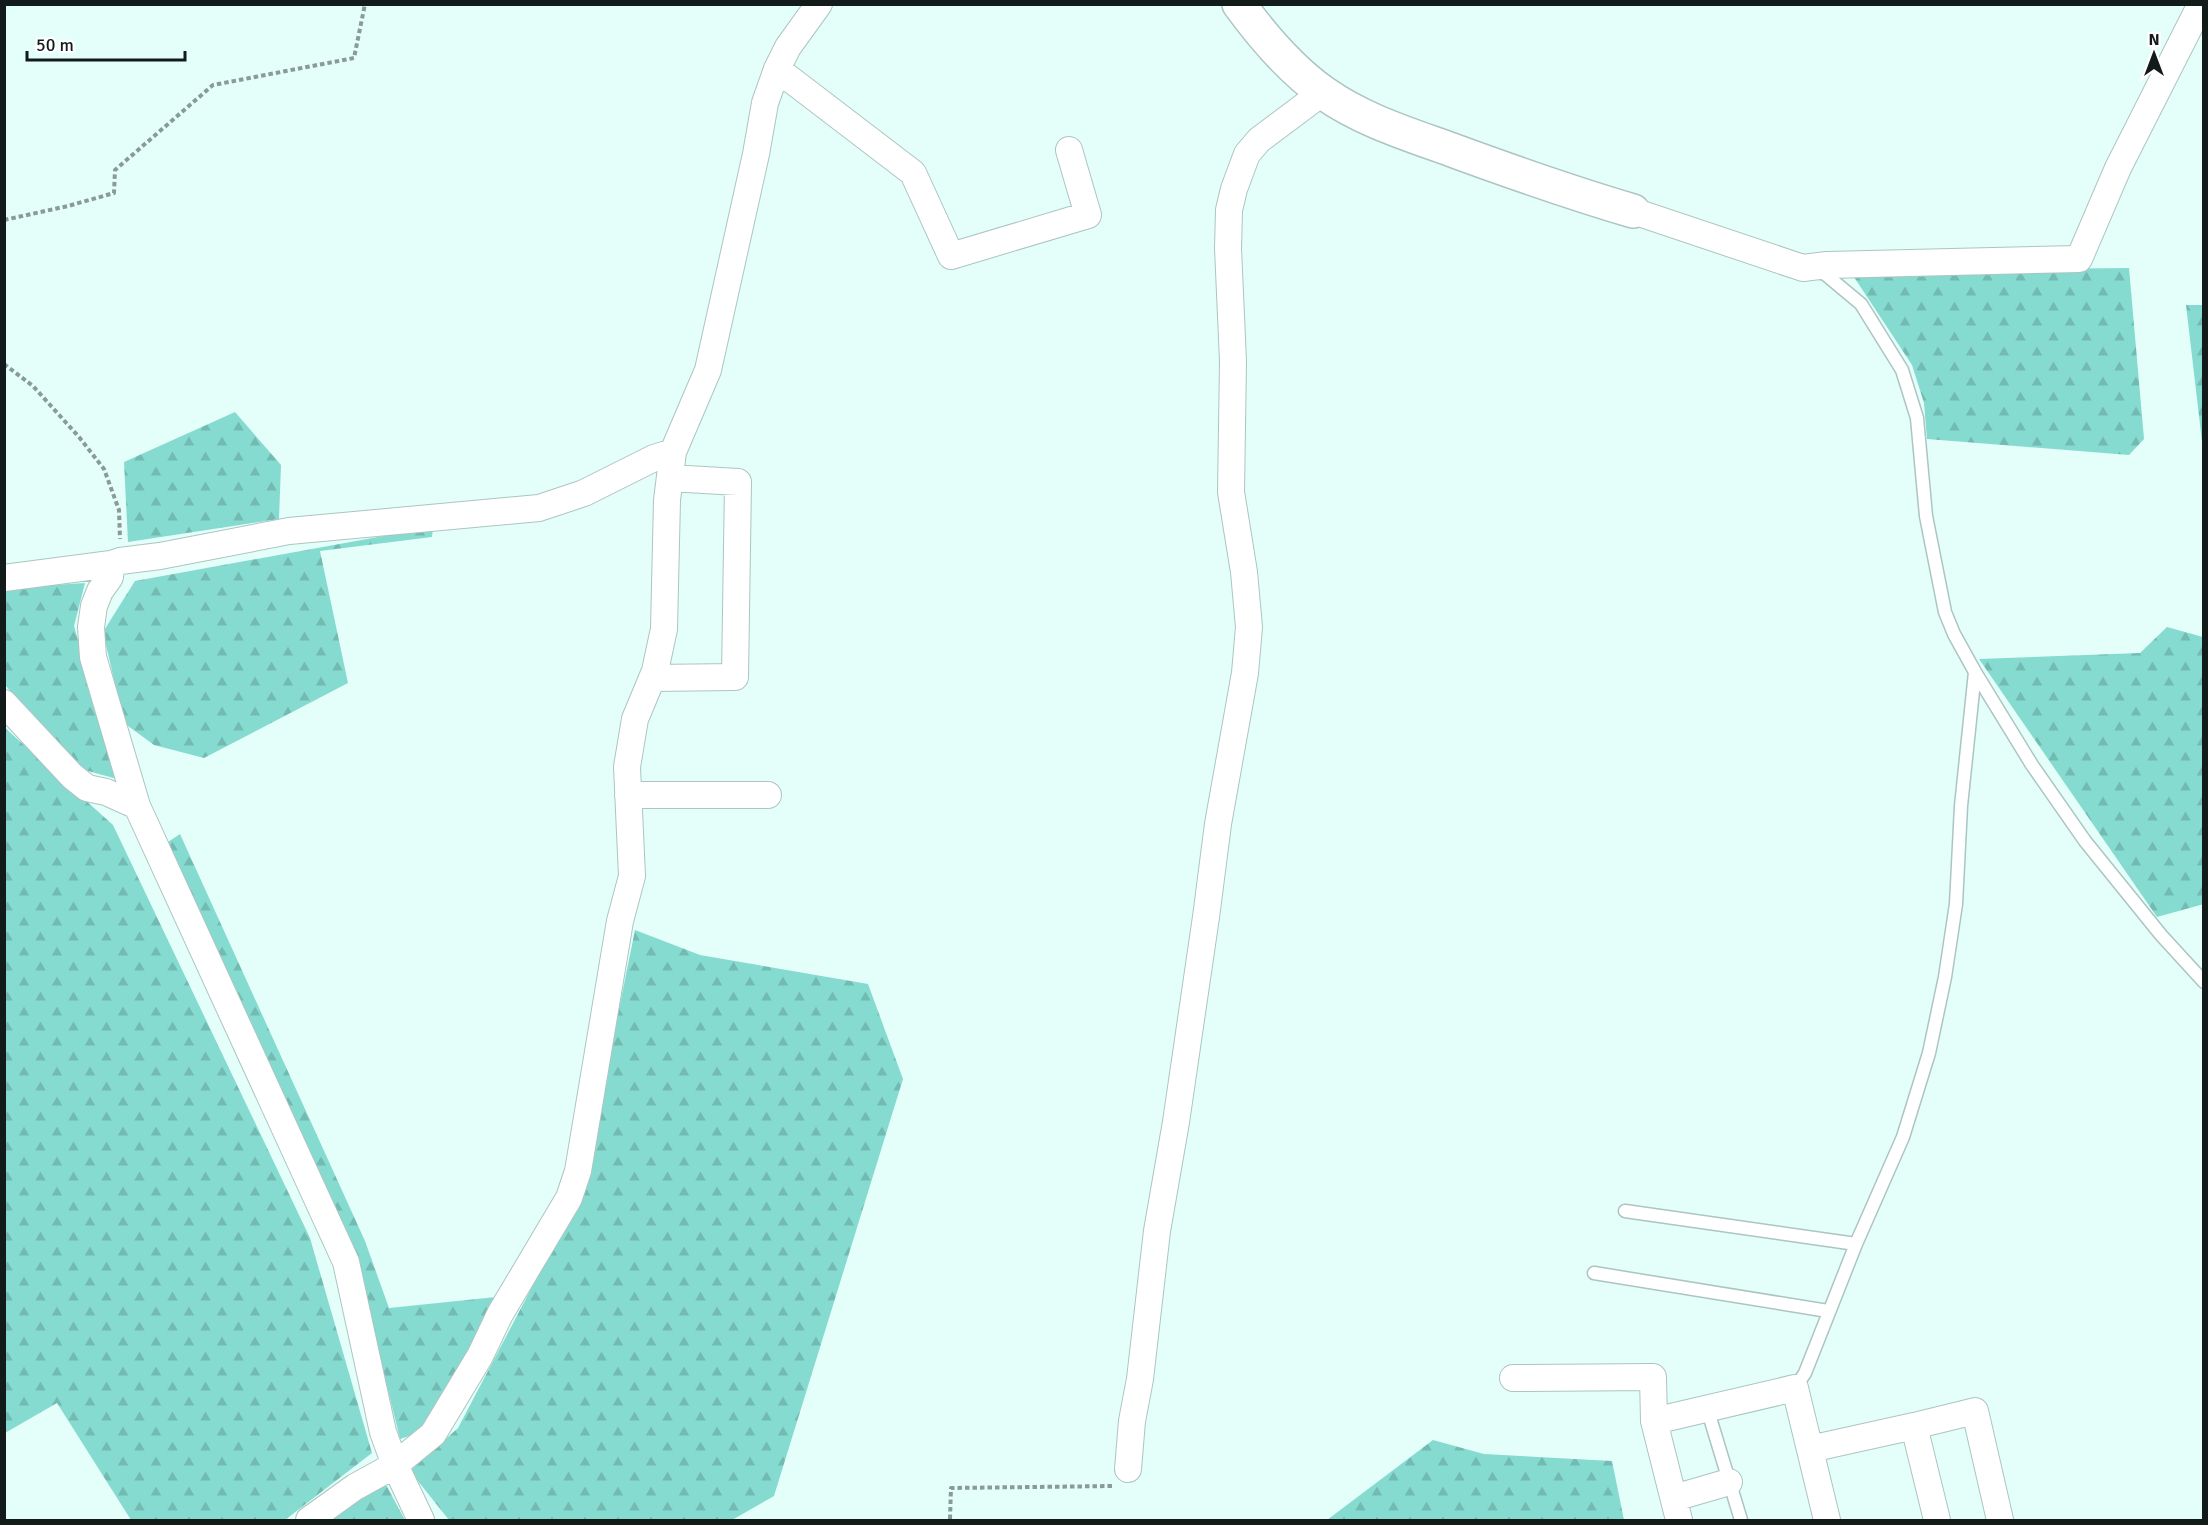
<svg xmlns="http://www.w3.org/2000/svg" width="2208" height="1525" viewBox="0 0 2208 1525" font-family="Signika,sans-serif">
<defs>
<pattern id="forest-firs" width="22" height="20" patternUnits="userSpaceOnUse" patternTransform="scale(1.5)"><rect width="22" height="20" fill="#86dbd0"/><path d="M5 1l3.5 6h-7zM16 11l3.5 6h-7z" fill="#73bbb2"/></pattern>
</defs>
<rect width="100%" height="100%" fill="#e4fefa"/>
<path fill="url(#forest-firs)" d="M2129,268L2144,439L2129,455L1927,439L1924,403L1912,365L1850,271Z
M2186,305H2203V450Z
M235,412L281,465L279,519L128,542L124,462Z
M433,527L432,537L320,551L348,683L204,758L154,745L124,723L103,632L135,581Z
M85,583L74,626L117,779L81,769L5,685V588Z
M2167,627L2203,637L2204,904L2157,917L1979,659L2140,653Z
M4,727L113,825L310,1238L372,1453L285,1520H131L57,1403L5,1433Z
M180,834L365,1241L389,1308L496,1297L438,1406L416,1434L400,1439L369,1313L165,844Z
M635,930L700,955L868,984L903,1079L774,1496L732,1520H449L410,1471L458,1428L582,1192Z
M1433,1440L1484,1454L1612,1461L1624,1520H1327Z
M385,1483L405,1520H324Z"/>
<g fill="none" stroke-linecap="round" stroke-linejoin="round">
<g stroke="#acc5c1" stroke-width="15">
<path id="lane" d="M1817,272L1825,274L1861,304L1902,370L1917,418L1926,516L1945,612L1954,634L1975,672L2032,765L2085,841L2161,935L2204,982
M1625,1211L1856,1244
M1594,1273L1828,1311
M1795,1388L1805,1373L1856,1244L1903,1137L1929,1053L1945,977L1956,904L1961,806L1975,672
M1707,1408L1741,1520"/>
</g>
<g stroke="#acc5c1" stroke-width="28">
<path id="street" d="M777,69L913,173L951,256L1088,215L1069,150
M1633,211L1803,268L1827,265L2079,259L2118,168L2201,4
M111,564L110,577L100,591L94,606L91,627L93,657L137,806L346,1262L383,1432L395,1465L421,1520
M4,578L111,564L120,561L160,556L289,531L539,508L584,493L654,458L673,452
M652,678L735,677L738,482L670,478
M4,703L72,776L87,788L106,792L137,806
M628,795H768
M1513,1378L1653,1377L1654,1421L1679,1520
M1654,1421L1795,1388L1827,1520
M1914,1426L1975,1411L2000,1520
M1810,1449L1914,1426L1937,1520
M1128,1469L1132,1421L1140,1379L1157,1231L1176,1122L1206,917L1218,824L1245,673L1249,627L1244,572L1231,492L1233,361L1228,248L1229,210L1234,189L1247,154L1259,140L1323,92
M1674,1498L1729,1482
M309,1520L355,1487L395,1465L433,1434L480,1356L500,1314L569,1198L578,1171L620,921L632,876L627,767L635,719L655,671L664,629L667,500L673,452L708,370L756,154L765,103L777,69L788,47L819,4"/>
</g>
<g stroke="#acc5c1" stroke-width="36">
<path id="secondary" d="M1239,4C1263,37 1290,69 1324,93C1362,120 1408,134 1452,150C1512,172 1572,193 1633,211"/>
</g>
<path stroke="#899b99" stroke-width="4" stroke-dasharray="4.5 3" stroke-linecap="butt" d="M4,220L68,206L114,193L115,170L213,85L354,58L365,4
M4,364L33,386L79,437L104,469L119,510L120,539
M950,1519L951,1488L1114,1486"/>
<use href="#lane" stroke="#fff" stroke-width="12"/>
<use href="#street" stroke="#fff" stroke-width="26"/>
<use href="#secondary" stroke="#fff" stroke-width="33"/>
</g>
<rect width="2208" height="1525" fill="none" stroke="#121b1a" stroke-width="12"/>
<g transform="translate(2154 54)" stroke="#ffffff" stroke-width="4.5" paint-order="stroke">
<path d="M0-4.5L10 22L0 15L-10 22Z" fill="#121b1a"/>
<text y="-9" font-size="16" font-weight="bold" text-anchor="middle" fill="#121b1a">N</text>
</g>
<path d="M27 51v9h158v-9" fill="none" stroke="#121b1a" stroke-width="3"/>
<text x="36" y="51" font-size="18" fill="#121b1a" stroke="#ffffff" stroke-width="4.5" paint-order="stroke">50 m</text>
</svg>
